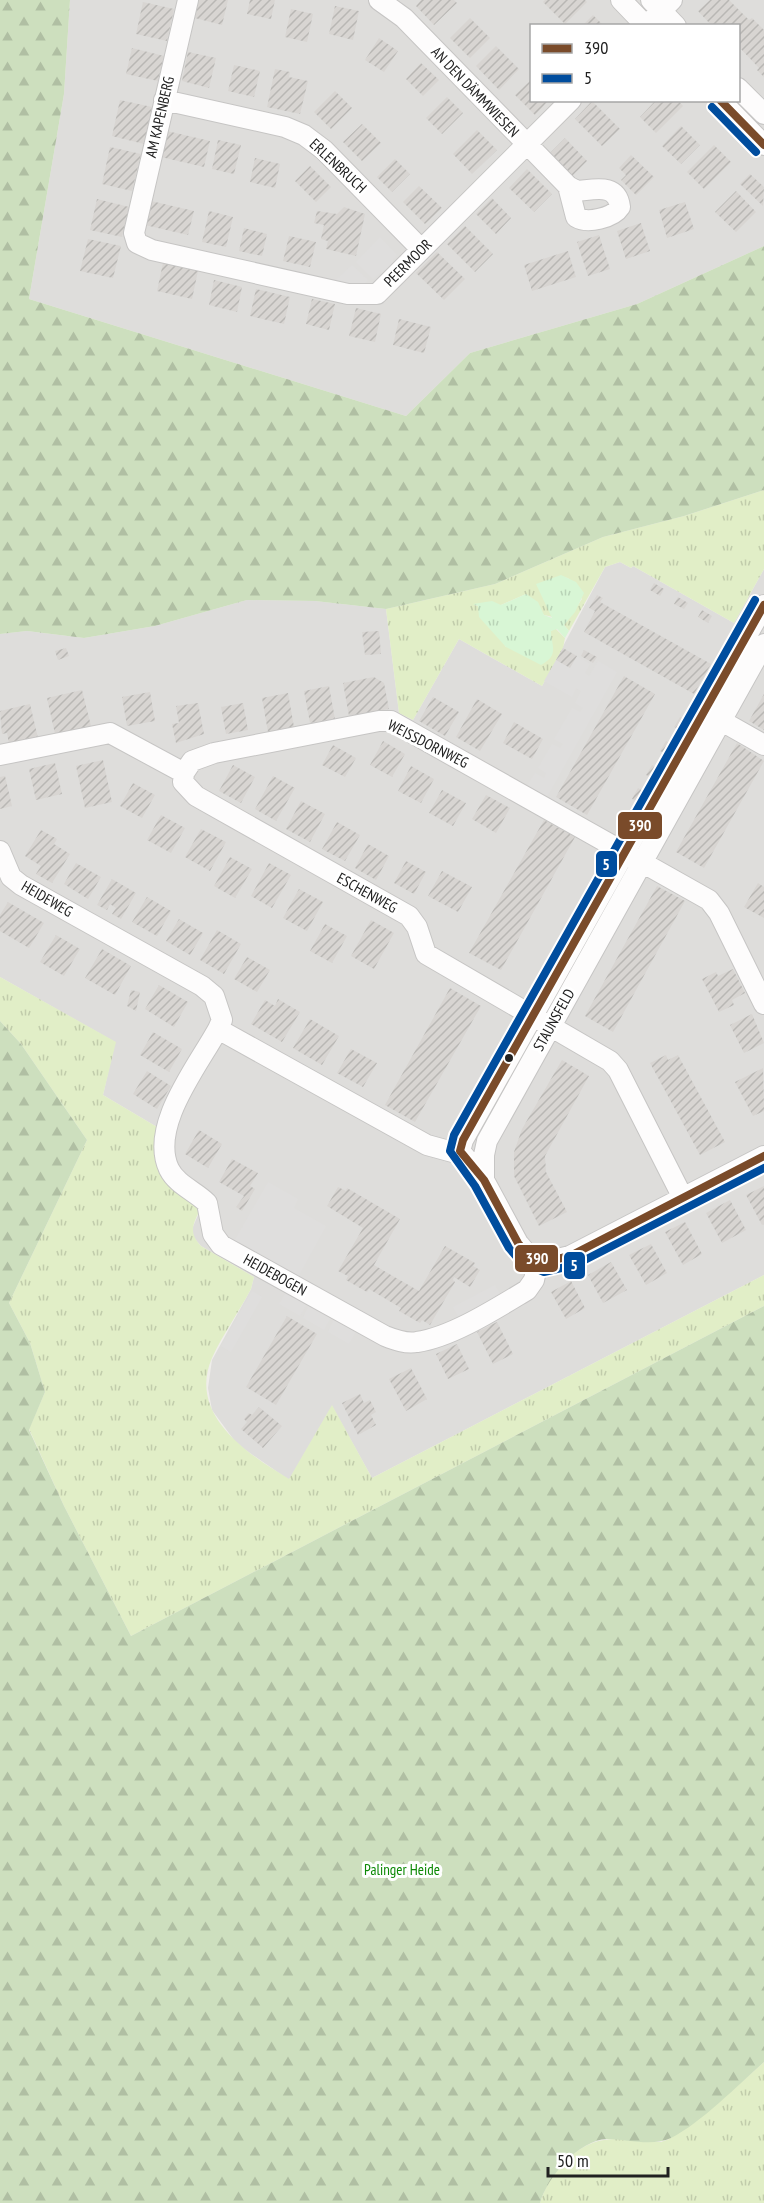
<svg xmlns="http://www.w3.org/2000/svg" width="764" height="2203" viewBox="0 0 764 2203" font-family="'PT Sans Narrow',sans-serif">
<defs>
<pattern id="grass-tufts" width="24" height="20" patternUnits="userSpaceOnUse" patternTransform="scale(1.5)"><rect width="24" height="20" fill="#e1eec7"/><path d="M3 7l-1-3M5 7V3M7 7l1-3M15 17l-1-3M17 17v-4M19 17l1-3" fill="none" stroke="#c1ccab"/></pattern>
<pattern id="forest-firs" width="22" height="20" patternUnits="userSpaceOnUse" patternTransform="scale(1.5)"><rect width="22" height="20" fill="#cddfbe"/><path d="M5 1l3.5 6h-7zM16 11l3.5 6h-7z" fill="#b0bfa3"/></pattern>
<pattern id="park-tufts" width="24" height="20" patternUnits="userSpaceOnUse" patternTransform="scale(1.5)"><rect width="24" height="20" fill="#d8f6d5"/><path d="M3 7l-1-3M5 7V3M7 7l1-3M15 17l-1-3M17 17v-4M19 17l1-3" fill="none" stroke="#b9d3b7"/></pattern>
<pattern id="building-hatch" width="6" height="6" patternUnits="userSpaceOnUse" patternTransform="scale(1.5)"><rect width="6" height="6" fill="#d8d5d2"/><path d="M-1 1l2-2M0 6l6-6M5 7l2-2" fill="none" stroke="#b9b7b4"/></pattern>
</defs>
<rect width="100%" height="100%" fill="#efedea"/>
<path fill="#dedddb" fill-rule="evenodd" d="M70,0H764V246L637,304L470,353L406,416L29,299L64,94ZM532,26H738V100H532Z
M620,562L631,568L633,566L734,623L764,569V1275L372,1478L332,1406L289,1480L237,1444L212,1410L208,1388L212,1360L251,1289L254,1277L201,1246L194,1238L192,1229L201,1208L165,1180L155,1162L157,1127L103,1095L115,1042L0,977V634L27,631L84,638L155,626L247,600L315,601L386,609L399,713L413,720L459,639L542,686L605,567Z"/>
<path fill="url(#grass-tufts)" d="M764,490V569L734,623L633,566L631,568L620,562L605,567L569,631L564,625L582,599L568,578L561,577L553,617L544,615L526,594L501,605H474L478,606L506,647L551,635V631L555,628L565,638L563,648L542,686L459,639L413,720L399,713L386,609L495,584L603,537L684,516Z
M0,977L116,1042L103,1095L157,1127C149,1175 166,1181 201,1208C193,1224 188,1232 201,1246L254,1277L251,1289C239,1312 223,1334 212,1358C187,1415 249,1455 289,1479L332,1405L372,1478L764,1275V1306L131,1636L64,1506L29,1429L45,1392L30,1343L9,1303L87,1140L21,1044L0,1021Z
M764,2062V2203H540C548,2176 574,2144 604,2140C621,2137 643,2141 661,2142L669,2139L719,2102Z"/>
<path fill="url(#forest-firs)" d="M0,0H70L64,94L29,299L406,416L470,353L637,304L764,246V490L684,516L603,537L495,584L386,609L315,601L247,600L155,626L84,638L27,631L0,634Z
M0,1021L21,1044L87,1140L9,1303L30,1343L45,1392L29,1430L64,1506L131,1636L764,1306V2062C738,2085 701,2123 671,2138C652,2147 627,2139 607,2139C578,2140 547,2178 540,2203H0Z"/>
<path fill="url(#park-tufts)" d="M561,575L576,582L584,593L575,612L564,625L569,631L565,638L557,629L551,631C551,645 560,655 541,665L506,647L479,617L478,606L473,604L492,601L501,605L526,594L538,602L544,615L552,618L536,584Z"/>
<path fill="#dfdedd" d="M380,237L397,255L392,261L395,266L385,277L380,273L373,279L356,262Z
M352,265L368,280L359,289L335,281Z
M563,648L590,664L585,673L589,676L598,661L617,672L547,797L527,786L535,773L544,778L546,773L538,768L552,744L560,748L563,744L554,739L572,708L580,712L583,708L575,703L581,691L576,688L572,697L544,681Z
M268,1182L298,1199L294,1208L326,1226L297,1279L233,1243Z
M495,1285L502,1297L460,1320L453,1307Z
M252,1291L262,1297L231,1352L221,1346Z
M286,1292L356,1331L349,1344L328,1332L333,1320L330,1319L324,1330L303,1318L308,1306H306L300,1316L279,1304Z"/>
<path fill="url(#building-hatch)" d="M199,0H228L222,25L195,18Z
M250,0H275L271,19L247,14Z
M421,0H454L457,3L434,25L416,6Z
M545,0H585L587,2L565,24L543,2Z
M710,0H729L749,20L752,18L764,30V77L757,70L759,68L738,46V26H712L698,11Z
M143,2L174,9L167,41L136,34Z
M335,6L359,11L353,40L329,34Z
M291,9L313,14L307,42L285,37Z
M593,15L604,26H582Z
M470,18L490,38L470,58L450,38Z
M379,38L398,51L384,72L365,60Z
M496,46L519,69L499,90L476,66Z
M132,48L164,56L158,81L126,74Z
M188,52L216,58L209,88L182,81Z
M421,63L439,80L423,96L406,79Z
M234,65L260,71L254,97L228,91Z
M275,69L290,72L289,77L308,81L300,114L267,107Z
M532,79V100H549L535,115L515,95Z
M335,91L352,108L331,129L314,112Z
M447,97L463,113L442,134L426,118Z
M120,100L152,107L144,144L112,136Z
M656,100H678L683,106L656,133L640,117Z
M592,101L620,129L602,146L575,119Z
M362,124L381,143L362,161L343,142Z
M681,126L700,145L681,164L662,146Z
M477,130L497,150L472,174L453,154Z
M167,131L210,141L204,167L161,157Z
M565,138L587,161L572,176L550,153Z
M218,140L241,145L234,174L212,169Z
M714,145L731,162L704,189L687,172Z
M110,147L141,154L132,191L102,184Z
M631,155L654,177L636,195L621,180L626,175L619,168Z
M255,158L280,164L275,188L250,182Z
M395,159L410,174L392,192L377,177Z
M310,166L331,187L316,202L295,181Z
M527,169L552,194L534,212L509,188Z
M750,174L764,187L763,206L740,184Z
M419,186L442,208L425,224L403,202Z
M736,191L756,212L736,232L715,212Z
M492,198L511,218L496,234L476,214Z
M97,199L129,207L122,237L90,230Z
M151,201L194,211L188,235L145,225Z
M685,202L694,229L667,238L659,210Z
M344,207L365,214L356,256L326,249L328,241L321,239L324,225L314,223L317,211L337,214Z
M209,211L233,217L226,247L202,242Z
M641,223L650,251L626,259L617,231Z
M465,226L493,254L475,272L447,244Z
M244,228L267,234L262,256L239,251Z
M599,235L610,269L588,276L577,242Z
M289,236L316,242L310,267L283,261Z
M88,239L121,246L113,278L80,271Z
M568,251L576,277L532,291L524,265Z
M437,252L465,279L444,300L416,273Z
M163,263L198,271L192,299L157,291Z
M214,280L242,287L237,312L209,305Z
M256,289L290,297L284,324L250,316Z
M312,299L335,304L329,330L306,324Z
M356,308L381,314L375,342L349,336Z
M399,319L431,327L424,353L393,345Z
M654,583L664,589L660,596L650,590Z
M597,595L603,598L600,602L711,664L694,694L584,632L595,611L589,608Z
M678,597L688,603L684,609L674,604Z
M702,610L712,616L708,623L698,617Z
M379,631L381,654L365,655L362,632Z
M66,648L69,656L58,660L55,651Z
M563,648L577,656L570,668L556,660Z
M584,650L597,657L593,663L581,656Z
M624,676L655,694L587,815L556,797Z
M374,677L384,683L389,709L349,716L343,683Z
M329,686L335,719L310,723L304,691Z
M82,690L91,726L55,734L47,698Z
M150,692L155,721L127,726L122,697Z
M288,693L294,727L268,732L262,698Z
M764,694V730L749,721Z
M433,697L459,712L445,736L419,721Z
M477,699L502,714L480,751L456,737Z
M198,703L204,734L176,743L172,724L179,723L176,706Z
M243,703L248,730L226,734L221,707Z
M30,704L38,738L9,744L7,733L2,734L0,711Z
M680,717L686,720L680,730L674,727Z
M514,722L543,739L532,759L503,743Z
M383,741L405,754L392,777L370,765Z
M666,741L672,744L667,754L660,751Z
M737,743L764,761L704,868L676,852Z
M333,745L356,758L345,777L322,765Z
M103,760L112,802L85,808L76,766Z
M55,763L62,794L36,800L29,769Z
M233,765L255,777L241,803L219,791Z
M652,765L658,768L653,778L646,775Z
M411,766L434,779L421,803L398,791Z
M5,776L12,806L0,809V777Z
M273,776L295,788L276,821L255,809Z
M133,783L155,795L142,818L120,806Z
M638,788L645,792L639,802L632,799Z
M442,790L466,803L453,826L429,813Z
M486,795L510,808L496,833L472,819Z
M301,801L325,814L310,842L286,829Z
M624,813L631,817L625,827L618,823Z
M161,815L185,828L171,853L147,840Z
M544,820L575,837L501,970L469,953Z
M337,822L360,835L345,861L322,849Z
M201,829L226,842L210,871L185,857Z
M41,830L57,839L54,844L70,854L52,883L36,874L41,866L25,856Z
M368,844L389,856L376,880L355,868Z
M230,857L252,869L235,898L214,886Z
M406,861L426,872L414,894L394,883Z
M76,863L101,877L88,899L64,884Z
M269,863L291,875L272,908L251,896Z
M442,871L472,887L458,912L428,896Z
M112,879L136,893L121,919L112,914L116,908L110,904L107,910L97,905Z
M758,883L764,887V918L744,907Z
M657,886L685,901L613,1032L585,1016Z
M299,889L323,902L307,931L283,918Z
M147,897L171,911L157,936L132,922Z
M8,902L44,923L29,948L0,931V915Z
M179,919L203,933L190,955L166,941Z
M371,920L394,933L374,969L351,956Z
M325,924L347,936L332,963L310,951Z
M217,930L241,944L224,974L200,960Z
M56,935L80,949L64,976L40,962Z
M102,949L131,966L115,995L85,978Z
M247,957L270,970L257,992L234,979Z
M733,969L745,993L732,1000L734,1005L719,1012L702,979L716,972L718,976Z
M159,985L188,1002L174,1027L145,1009Z
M450,988L481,1006L415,1122L385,1105Z
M131,990L140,992L136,1011L127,1006Z
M278,999L300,1012L282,1042L251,1024L265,1000L275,1006Z
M752,1014L764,1043L744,1053L730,1025Z
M310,1019L339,1036L322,1065L293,1048Z
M153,1032L182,1049L169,1072L140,1055Z
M351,1049L377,1063L363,1087L337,1073Z
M666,1055L668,1060L678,1055L725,1142L700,1155L650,1063Z
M562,1060L589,1076L545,1156L546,1172L567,1212L539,1226L514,1176V1152L522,1129Z
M763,1068L764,1111L753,1116L735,1082Z
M147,1071L171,1086L157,1109L133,1094Z
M199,1130L222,1144L208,1168L185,1154Z
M232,1159L258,1173L250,1186L255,1189L242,1211L236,1207L244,1196L219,1182Z
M764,1186V1224L762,1225L746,1195Z
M338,1187L346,1191L347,1188L400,1219L374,1265L391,1275L419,1291L445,1246L475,1263L473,1266L480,1270L470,1287L454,1277L453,1280L455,1282L430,1325L422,1320L420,1323L399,1311L401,1308L369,1289L367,1292L346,1280L348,1276L338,1271L363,1228L327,1206Z
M730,1200L746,1230L722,1243L706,1213Z
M685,1222L702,1254L683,1265L665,1232Z
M651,1244L667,1273L646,1285L629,1255Z
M611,1262L627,1290L603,1303L588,1275Z
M571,1281L585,1308L566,1319L551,1292Z
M287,1316L317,1334L276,1405L246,1387Z
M497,1322L513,1354L493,1364L477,1332Z
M457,1344L469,1369L448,1379L436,1354Z
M411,1368L427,1399L406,1411L389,1379Z
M360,1394L364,1403L370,1400L376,1412L371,1415L376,1425L358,1435L342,1403Z
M259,1407L282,1426L263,1448L241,1429L247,1422L244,1419L249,1413L252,1415Z"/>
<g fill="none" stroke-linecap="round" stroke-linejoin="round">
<g stroke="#c6c5c4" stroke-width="22">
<path id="minor" d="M188,0L134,233L137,243L152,250L348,294H377L571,100
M379,0L404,18L568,186L577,191C593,190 617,182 620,207C613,218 587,224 576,217L568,186
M621,0L646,26
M651,0L676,26
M646,26L672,0
M738,88L764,114
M164,100L285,127L304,135L324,150L421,249
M720,100L764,145
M764,605L463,1140L460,1151L484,1180L518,1243L528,1255L545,1262L570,1256L764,1156
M711,715L764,745
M0,755L110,733L184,773L183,782L196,796L409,916L417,927L426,954L610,1061L618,1070L683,1198
M184,773L192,761L214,753L379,721H391L709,900L719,913L764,1004
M0,851L11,877L21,885L202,986L214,996L222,1020L218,1029L427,1145L460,1154
M218,1029C198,1066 149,1126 169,1169C177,1185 195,1191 207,1203L213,1234L221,1245L385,1336C395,1340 406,1344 417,1342C452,1337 497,1308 527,1290L534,1280L538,1261
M484,1180V1155L487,1141L764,644"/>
</g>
<use href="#minor" stroke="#fdfcfc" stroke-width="20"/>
<g stroke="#fff" stroke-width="12">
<path id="bus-1" d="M720,100L764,145
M764,605L463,1140L460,1151L484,1180L518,1243L528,1255L545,1262L570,1256L764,1156"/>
</g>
<g stroke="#fff" stroke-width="12">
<path id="bus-2" d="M712,107L756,152
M755,600L454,1135L450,1151L475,1186L509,1248L521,1262L544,1272L575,1265L764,1168"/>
</g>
<use href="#bus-1" stroke="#7a4b2a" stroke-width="8"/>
<use href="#bus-2" stroke="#004d9e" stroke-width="8"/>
</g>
<circle fill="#212121" stroke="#fff" stroke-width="2" cx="509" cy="1058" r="5"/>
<g text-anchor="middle" stroke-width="6" stroke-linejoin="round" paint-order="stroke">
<g font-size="15" fill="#212121" stroke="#fff">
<text transform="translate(475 92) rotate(46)" y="5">AN DEN DÄMMWIESEN</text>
<text transform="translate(160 117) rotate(-77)" y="5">AM KAPENBERG</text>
<text transform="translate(338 166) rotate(43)" y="5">ERLENBRUCH</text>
<text transform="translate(408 263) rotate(-45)" y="5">PEERMOOR</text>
<text transform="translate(428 744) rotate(27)" y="5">WEISSDORNWEG</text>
<text transform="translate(367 893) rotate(29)" y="5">ESCHENWEG</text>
<text transform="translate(47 899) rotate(30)" y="5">HEIDEWEG</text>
<text transform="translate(554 1020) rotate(-61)" y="5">STAUNSFELD</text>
<text transform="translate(275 1275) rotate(29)" y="5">HEIDEBOGEN</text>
</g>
<g font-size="15" fill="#0c8905" stroke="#fff">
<text x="402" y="1875">Palinger Heide</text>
</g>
</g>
<g stroke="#fff" stroke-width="2">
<rect x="617" y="811" width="46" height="29" rx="6" fill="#7a4b2a"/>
<rect x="595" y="850" width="23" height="28" rx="6" fill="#004d9e"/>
<rect x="514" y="1244" width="45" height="29" rx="6" fill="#7a4b2a"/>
<rect x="563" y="1251" width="23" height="29" rx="6" fill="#004d9e"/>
</g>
<g font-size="16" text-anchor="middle" font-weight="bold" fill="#fff">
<text x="640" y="831">390</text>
<text x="606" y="870">5</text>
<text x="537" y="1264">390</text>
<text x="574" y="1271">5</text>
</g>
<rect x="530" y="24" width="210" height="78" fill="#ffffff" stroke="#a6a6a6" stroke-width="1.5"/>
<rect x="542" y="44" width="30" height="9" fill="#7a4b2a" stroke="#a6a6a6" stroke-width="1.5"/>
<text x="584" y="54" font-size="18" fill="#212121">390</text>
<rect x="542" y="74" width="30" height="9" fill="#004d9e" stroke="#a6a6a6" stroke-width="1.5"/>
<text x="584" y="84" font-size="18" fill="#212121">5</text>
<path d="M548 2167v9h120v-9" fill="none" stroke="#212121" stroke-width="3"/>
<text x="557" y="2167" font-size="18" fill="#212121" stroke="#ffffff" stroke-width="4.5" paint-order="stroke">50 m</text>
</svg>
